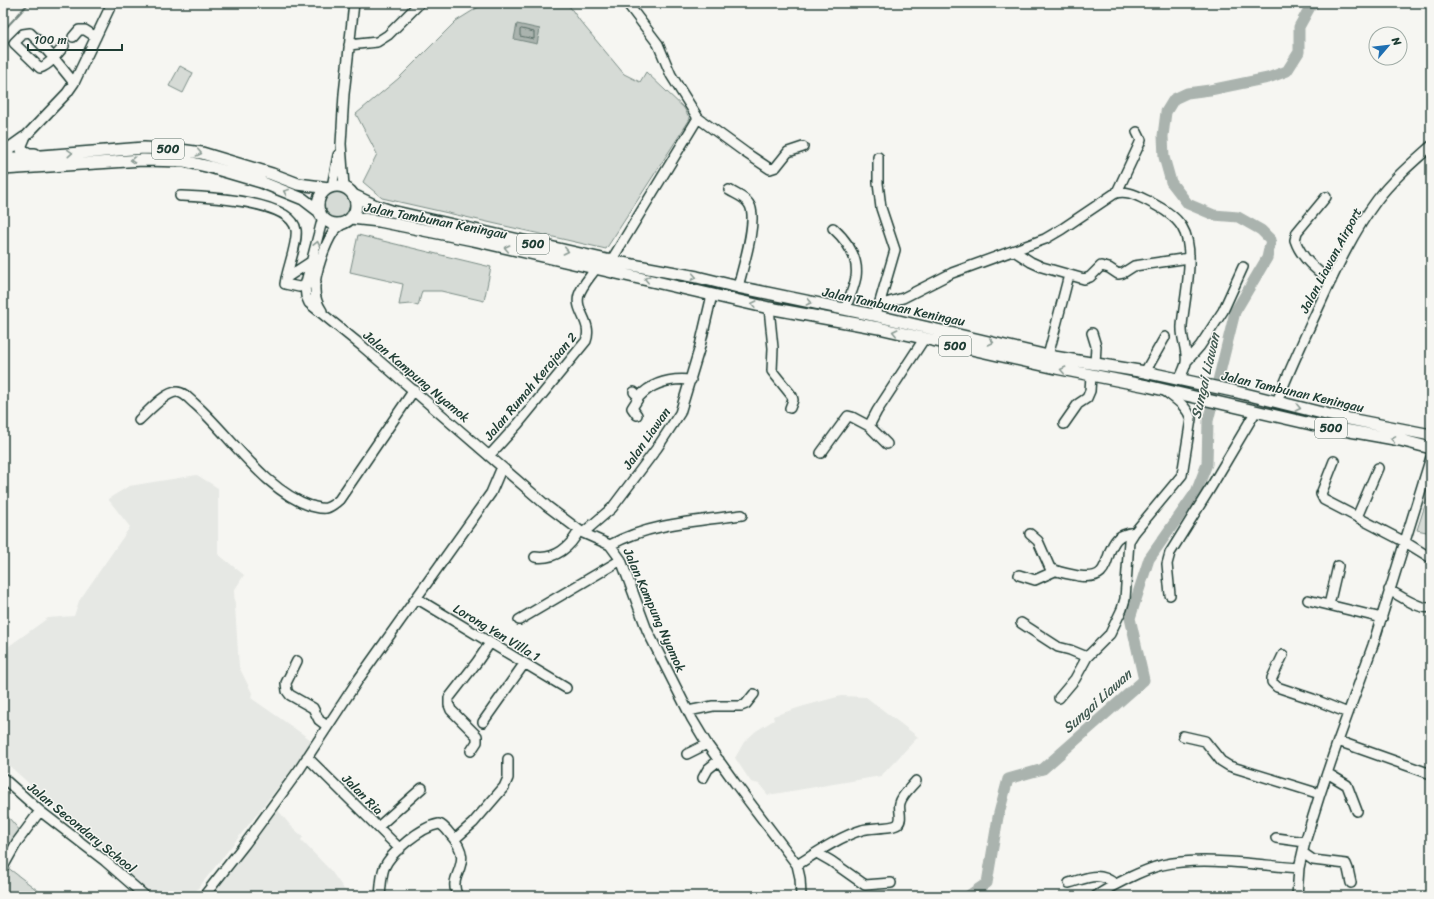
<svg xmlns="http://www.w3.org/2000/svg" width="1434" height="899" viewBox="0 0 1434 899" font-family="Sriracha,sans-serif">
<rect width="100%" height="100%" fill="#f6f6f2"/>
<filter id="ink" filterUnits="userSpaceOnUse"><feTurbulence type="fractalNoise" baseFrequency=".025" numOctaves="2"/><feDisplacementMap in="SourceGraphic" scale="8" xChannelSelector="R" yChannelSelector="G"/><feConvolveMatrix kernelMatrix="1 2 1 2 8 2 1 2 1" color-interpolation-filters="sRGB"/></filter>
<g filter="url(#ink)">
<path fill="#e6e8e4" d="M197,475L218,488V554L244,575L234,591L239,667L252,693L251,698L314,742L192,896H153L3,760V661L9,646L48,618L74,616L79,601L130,527L108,499L129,486Z
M841,696L866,697L918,737L881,776L768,795L759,784L751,782L735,758L744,742L756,731L774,720L773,716L804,706Z
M277,809L290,825L303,837L301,840L331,871L349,896H211Z"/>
<path fill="#d6dbd6" stroke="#7a8c85" d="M485,3H567L580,21L624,74L640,82L646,72L684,108L690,119L606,249L382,198L363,182L377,154L356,114L399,78L456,21Z
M180,66L193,73L183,93L169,86Z
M324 205a14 14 0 1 1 28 0a14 14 0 1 1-28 0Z
M358,235L491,267L484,301L441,291H422L418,306L411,304L399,305L403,284L350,272Z
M1431,487V533L1417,530Z
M3,811L21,832L3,860Z
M3,864L45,896H3Z"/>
<path fill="#aab3ae" stroke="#72847d" d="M517,24L540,29L537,44L514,39Z"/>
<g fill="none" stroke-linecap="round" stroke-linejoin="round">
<path stroke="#576c65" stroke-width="1" d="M522,29L534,32V39L520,36V30Z"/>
<path stroke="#72847d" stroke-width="2" d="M3,31L29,3"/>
<path stroke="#aab3ae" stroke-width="11" d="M968,896L987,883L998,817L1008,779L1043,769L1144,680L1130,618L1149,559L1196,492L1207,464L1208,421L1235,312L1267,258L1271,240L1261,230L1238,217L1214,215L1188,204L1171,182L1164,157L1163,136L1166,112L1174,99L1187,93L1210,90L1268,78L1287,71L1299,52V27L1310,7L1314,3"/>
<g stroke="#1f3d34" stroke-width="12">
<path id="minor" d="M73,37L79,30H85L96,37
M349,45L377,42L388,35L420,3
M64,46C58,53 50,65 40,68L14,43L23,34L30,33C46,48 60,65 74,83
M698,118L746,153L770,169L776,167L788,152L803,147
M24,138L67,93L74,83L112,3
M878,157V183L881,208L895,250L879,305
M332,187L338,155
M344,187L341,144L344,94L354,3
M729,190C735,194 745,197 749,204C759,218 742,270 738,287
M1117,192L1139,145L1141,140L1137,132
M180,196C204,197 292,200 296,230C298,243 287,269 285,284L299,287L316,282
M1326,197L1297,232L1295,240C1301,258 1316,270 1331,281
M323,217L305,286L306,296L309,303L362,346L547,506L583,533L610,545L621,560L647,630L692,719L707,744L735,783L797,865L800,878L801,896
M833,228C846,240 859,257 856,277C854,288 849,299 845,309
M1014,251L1031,262L1042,267L1084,279L1090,277L1101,266L1109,268L1118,274L1123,273L1134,266L1189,258
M611,261L698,118L671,75L658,44L627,3
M286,278L312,261
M769,308L773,348L772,371L792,396L793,400L790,408
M322,311C318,305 315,298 315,290C314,275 325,244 334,231C337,227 342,225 346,221
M873,315L879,305L903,298L952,273L1045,239L1062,229L1114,194C1124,189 1136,195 1146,200C1159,207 1174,214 1182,227C1197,251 1184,299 1182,326C1181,339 1188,351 1186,363C1185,368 1182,374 1179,380
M1092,333L1096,346L1095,364
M1048,356L1069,275
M1186,362L1200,346L1223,311L1243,267
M1145,372L1165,337
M634,392L639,397C653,382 671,378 691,380
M1277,402C1290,368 1306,335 1321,302C1337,267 1354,231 1377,200C1392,180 1412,163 1431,146
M637,415L632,408L639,397
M139,420C148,412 165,392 177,392C184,392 190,400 195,404C230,435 266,492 311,506C316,507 322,509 326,508C331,507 335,503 339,500L414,390
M1064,424L1078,404L1087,398L1090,391L1091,376
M887,444L869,426L877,411L924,339
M821,453L848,416L852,417L869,426
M489,456L518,424L586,341C593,322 574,311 579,295C582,285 591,276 596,268
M1334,461L1321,494L1324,500L1405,542L1431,558
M1357,517L1378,468
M583,533L612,508L657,448L680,413L699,350L712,295
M1030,534L1038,541L1050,568C1059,573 1069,574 1079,576C1102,579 1104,571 1110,551C1112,547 1114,541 1118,538C1122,534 1129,533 1135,532
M610,545C650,523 698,521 742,515
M535,557C555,560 571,547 579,530
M1019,575L1035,580L1055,571
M1389,590C1399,595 1421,611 1431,607
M1170,595L1167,564L1170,553L1211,487L1256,411
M416,598L566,688
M1308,600L1382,618
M1329,605L1338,566
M519,620L621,560
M1021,623L1058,647L1070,650L1087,657L1110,634L1122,609L1125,599L1129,541L1134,533L1182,475L1191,419C1187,406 1175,399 1165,391
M1283,655L1272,678V682L1277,687L1313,699L1348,713
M297,661L286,683L287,691L290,695L313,708L319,720L327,726
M1059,698L1075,679L1087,657
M688,711L713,706H741L746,704L754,694
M483,722L524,664
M1183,736L1205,741L1221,761L1229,766L1320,794
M1338,741L1431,774
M471,751L477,742V736L451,710L449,705V698L477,662L490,643
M687,754L707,744
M307,757L400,849
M1327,773L1347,785L1357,811
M3,778L40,811L105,861L145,896
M703,778L708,769L719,760
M378,827L422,788
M1276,838L1305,842
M455,839L473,823L504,787L508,778V759
M817,853L831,861L865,885L891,883
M1303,853L1313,860L1346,864L1348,869L1351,883
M797,865C816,853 841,836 862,830C870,827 892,829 898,824C903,819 898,809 900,803C902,795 910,788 916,781
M3,867L17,842L40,811
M1069,883C1087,878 1099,871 1115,884
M204,896L245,844L299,770L358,680L491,493L502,467
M380,896C381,887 381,877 384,868C391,852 421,827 439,824C443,825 447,830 450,834C478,865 445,874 458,896
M1096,896C1113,885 1142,870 1162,865C1203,856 1257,865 1299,868
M1297,896L1299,868L1305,842L1320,794L1338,741L1373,645L1431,457"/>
</g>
<g stroke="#1f3d34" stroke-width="14">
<path id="major" d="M24,138L21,145L22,150L29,154H35
M3,153L24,138
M3,159L144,148L180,150L202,153L272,174L298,184L329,188
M3,169L143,160L184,161L210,167L261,182L303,199L320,212
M318 205a19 19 0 1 1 38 0a19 19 0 1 1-38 0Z
M353,195L376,206L391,211L611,261L697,277L738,287L873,315L1048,356L1145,372L1233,391L1334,416L1431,435
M351,218L379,221L473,240L769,308L879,328L1056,368L1147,386L1311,424L1400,440L1431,448"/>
</g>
<use href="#minor" stroke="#f6f6f2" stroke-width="9"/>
<use href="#major" stroke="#f6f6f2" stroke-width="11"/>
</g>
<defs><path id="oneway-chevron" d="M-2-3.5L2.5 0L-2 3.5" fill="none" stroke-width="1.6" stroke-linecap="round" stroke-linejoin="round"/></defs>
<g stroke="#8a9a93">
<use href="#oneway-chevron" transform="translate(70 153) rotate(-4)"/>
<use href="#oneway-chevron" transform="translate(199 153) rotate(12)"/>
<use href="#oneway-chevron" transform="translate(133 160) rotate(177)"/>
<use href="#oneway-chevron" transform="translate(286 192) rotate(-157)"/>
<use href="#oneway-chevron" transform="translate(317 244) rotate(-77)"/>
<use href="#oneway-chevron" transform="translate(507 248) rotate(-168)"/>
<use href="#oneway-chevron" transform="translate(566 251) rotate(12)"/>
<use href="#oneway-chevron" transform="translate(694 277) rotate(11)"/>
<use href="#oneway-chevron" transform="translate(647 279) rotate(-167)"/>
<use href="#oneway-chevron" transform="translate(809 302) rotate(12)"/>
<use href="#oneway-chevron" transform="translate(754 304) rotate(-167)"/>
<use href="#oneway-chevron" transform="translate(895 332) rotate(-167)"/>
<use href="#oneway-chevron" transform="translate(991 342) rotate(13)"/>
<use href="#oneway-chevron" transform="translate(1063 370) rotate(-168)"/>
<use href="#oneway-chevron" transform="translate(1298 408) rotate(13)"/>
<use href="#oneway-chevron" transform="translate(1393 439) rotate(-170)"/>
</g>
</g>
<g text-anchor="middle" stroke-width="3" stroke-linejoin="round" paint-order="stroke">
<g fill="#f6f6f2" stroke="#60746d" stroke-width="1">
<rect x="152" y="139" width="32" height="20" rx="3"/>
<rect x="517" y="234" width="32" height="20" rx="3"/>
<rect x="939" y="336" width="32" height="20" rx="3"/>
<rect x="1315" y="418" width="32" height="20" rx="3"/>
</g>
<g font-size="12" font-weight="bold" fill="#1f3d34">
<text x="168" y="153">500</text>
<text x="533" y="248">500</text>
<text x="955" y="350">500</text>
<text x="1331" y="432">500</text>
</g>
<g font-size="13" fill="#1f3d34" stroke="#f6f6f2">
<text transform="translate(436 220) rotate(11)" y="5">Jalan Tambunan Keningau</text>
<text transform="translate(1330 260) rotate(-62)" y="5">Jalan Liawan Airport</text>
<text transform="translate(894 306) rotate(12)" y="5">Jalan Tambunan Keningau</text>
<text transform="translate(417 376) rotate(40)" y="5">Jalan Kampung Nyamok</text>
<text transform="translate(530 386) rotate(-50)" y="5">Jalan Rumah Kerajaan 2</text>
<text transform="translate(1293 391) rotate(13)" y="5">Jalan Tambunan Keningau</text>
<text transform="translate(646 438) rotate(-55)" y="5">Jalan Liawan</text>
<text transform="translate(655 610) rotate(66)" y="5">Jalan Kampung Nyamok</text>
<text transform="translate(497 632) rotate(31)" y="5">Lorong Yen Villa 1</text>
<text transform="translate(363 794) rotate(45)" y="5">Jalan Ria</text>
<text transform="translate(82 827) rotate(39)" y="5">Jalan Secondary School</text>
</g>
<g font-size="14" font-style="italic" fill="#425a52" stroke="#f6f6f2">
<text transform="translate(1205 376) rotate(-77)" y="5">Sungai Liawan</text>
<text transform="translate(1097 701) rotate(-42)" y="5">Sungai Liawan</text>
</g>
</g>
<rect width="1434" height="899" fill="none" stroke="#f6f6f2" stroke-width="16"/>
<rect x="8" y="8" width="1418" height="883" fill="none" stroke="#1f3d34" stroke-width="1.5" filter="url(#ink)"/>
<g transform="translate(1388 46) rotate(62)"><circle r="19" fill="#f6f6f2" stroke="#a0aca6"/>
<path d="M0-3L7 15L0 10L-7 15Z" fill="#1f6fb2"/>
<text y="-6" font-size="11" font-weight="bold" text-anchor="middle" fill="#1f3d34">N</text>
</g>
<path d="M28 44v6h94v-6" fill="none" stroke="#1f3d34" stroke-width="2"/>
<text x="34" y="44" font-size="12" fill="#1f3d34" stroke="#f6f6f2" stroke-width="3" paint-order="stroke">100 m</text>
</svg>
